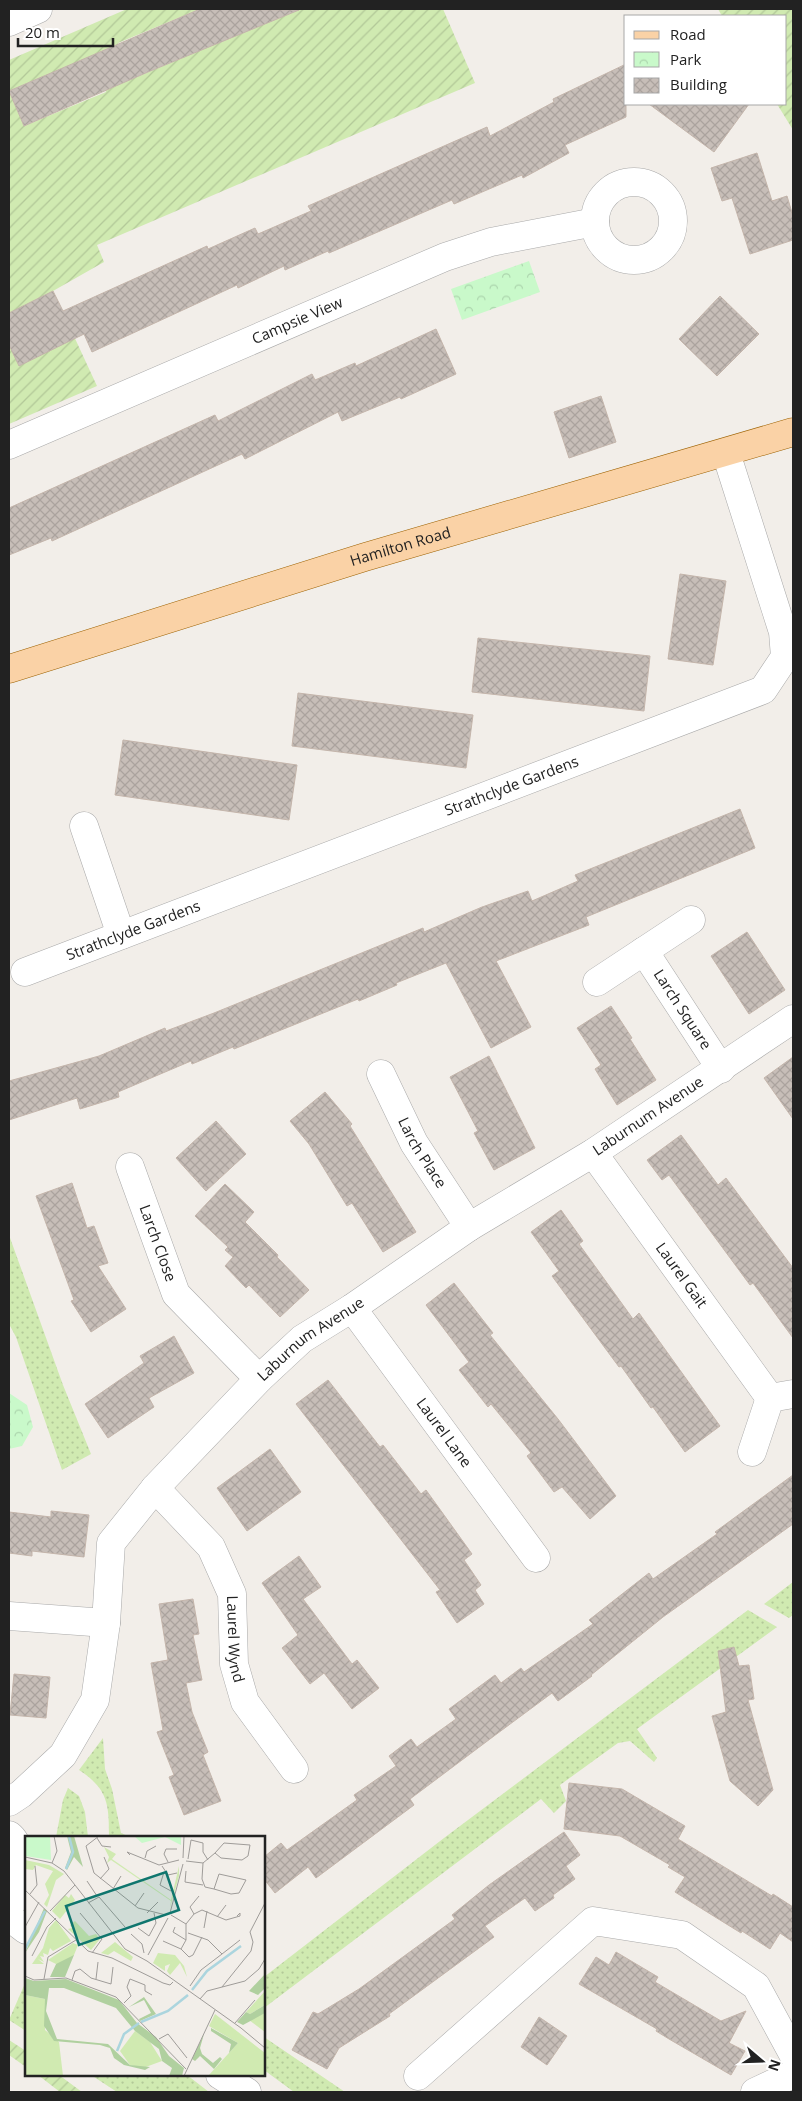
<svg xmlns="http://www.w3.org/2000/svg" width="802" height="2101" viewBox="0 0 802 2101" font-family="'Open Sans',sans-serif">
<defs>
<pattern id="grass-dots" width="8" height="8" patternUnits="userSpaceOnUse" patternTransform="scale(1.25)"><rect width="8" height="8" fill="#d0eab1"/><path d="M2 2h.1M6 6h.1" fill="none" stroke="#b2c898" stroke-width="1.8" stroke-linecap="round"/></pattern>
<pattern id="park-crowns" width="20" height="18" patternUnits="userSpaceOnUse" patternTransform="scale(1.25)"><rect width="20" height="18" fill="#c9f9ca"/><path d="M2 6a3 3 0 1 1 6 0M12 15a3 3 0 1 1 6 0" fill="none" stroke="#acd5ad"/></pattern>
<pattern id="garden-furrows" width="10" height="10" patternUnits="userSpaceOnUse" patternTransform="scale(1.25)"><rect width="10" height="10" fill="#d0eab1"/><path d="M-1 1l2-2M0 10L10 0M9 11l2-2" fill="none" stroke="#b2c898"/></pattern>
<pattern id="building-cross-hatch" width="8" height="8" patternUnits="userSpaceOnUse" patternTransform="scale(1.25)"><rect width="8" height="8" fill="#c7beb8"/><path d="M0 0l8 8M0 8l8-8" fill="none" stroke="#aba39e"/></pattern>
</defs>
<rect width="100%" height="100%" fill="#f2eee9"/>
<path fill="url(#grass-dots)" d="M9,1235L63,1385L91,1454L62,1470L16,1337L9,1324Z
M793,1582V1615L789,1618L764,1604Z
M748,1610L777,1627L637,1729L657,1758L654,1762L630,1741L618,1743L560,1785L566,1801L554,1813L541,1799L264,2008V1977L444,1838Z
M103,1738L105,1769L112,1789L121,1833L130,1837H109C109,1804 108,1789 79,1770Z
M68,1788L79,1796L85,1812L88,1837H56L63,1800Z
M26,1981V2031L9,2020Z
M264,2037L345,2092H294L264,2070Z
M91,2075H187L209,2092H117Z"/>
<path fill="url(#park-crowns)" d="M529,261L540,292L462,320L451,289Z
M9,1393L27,1405L33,1427L22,1446L9,1449Z"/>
<path fill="url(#garden-furrows)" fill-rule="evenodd" d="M127,9H232L243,33L300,9H443L475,83L97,245L104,262L53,291L97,386L9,424V60ZM200,9L215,44L132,79L118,43ZM92,56L106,92L24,126L9,91Z
M718,9H793V130L777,104H786V16H722Z
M9,2040L26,2051V2067L9,2055Z
M38,2075H59L82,2092H60Z"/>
<path fill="url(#building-cross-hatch)" stroke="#c4b5ab" d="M200,9L299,10L148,72L24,126L9,91Z
M626,64V117L565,145L569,153L523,178L522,175L454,204L452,200L329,253L328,251L285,270L284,266L238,288L237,285L92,352L84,334L19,366L9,345V313L53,291L63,311L207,246L208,249L255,228L258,234L311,211L308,206L487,127L490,136L554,102L553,99Z
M649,104H749L714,152Z
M757,153L772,201L787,196L793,216V240L750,254L732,198L722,201L711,168Z
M720,296L759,334L717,376L679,339Z
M436,329L456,374L401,399L400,397L342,421L338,412L245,459L242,454L52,541L51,538L9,555V508L215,415L218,421L312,374L315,380L355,363L356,366Z
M601,396L616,442L569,458L554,412Z
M680,574L726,581L713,665L668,659Z
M478,638L650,656L644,711L472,692Z
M298,693L473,715L466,768L292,746Z
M123,740L297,765L289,820L115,795Z
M740,809L755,848L586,917L589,925L496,961L531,1027L491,1048L446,963L396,983L397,985L359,1001L358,999L234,1049L233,1047L192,1064L191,1061L118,1092L119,1097L80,1109L77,1098L9,1120V1081L99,1056L165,1028L166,1031L214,1013L423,928L424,932L482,907L528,891L532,901L578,881L575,875Z
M747,932L785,990L749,1014L711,956Z
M611,1006L632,1038L630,1039L656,1080L617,1105L595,1069L601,1065L577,1028Z
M489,1056L535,1148L494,1170L474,1133L478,1131L450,1077Z
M793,1057V1119L764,1078Z
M325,1092L352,1124L350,1126L416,1232L383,1252L352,1203L347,1206L309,1144L290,1121Z
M216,1121L246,1154L206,1191L176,1158Z
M681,1135L718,1185L726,1178L793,1268V1338L753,1283L750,1285L669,1175L662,1180L647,1160Z
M72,1183L87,1228L94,1226L108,1263L98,1266L126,1309L91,1332L71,1301L74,1300L36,1196Z
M225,1184L254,1212L245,1222L278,1255L277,1257L309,1290L280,1317L249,1285L246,1288L225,1266L233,1257L225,1250L228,1247L195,1216Z
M561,1210L583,1241L579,1244L633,1319L639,1313L720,1426L685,1452L653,1407L651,1408L621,1366L619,1367L552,1276L559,1271L531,1232Z
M454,1283L493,1333L490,1335L558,1419L616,1496L590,1519L562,1487L554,1492L527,1456L531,1453L491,1404L488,1407L459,1370L469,1362L426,1305Z
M174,1336L194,1373L149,1398L154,1407L108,1438L85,1404L144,1363L140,1356Z
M328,1380L380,1447L383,1445L421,1494L426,1490L472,1554L464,1560L481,1585L475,1590L484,1604L457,1623L436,1592L440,1590L296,1404Z
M270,1449L301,1492L247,1531L217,1488Z
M793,1475V1524L663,1617L591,1675L592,1676L558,1701L552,1693L494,1736L410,1799L414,1805L316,1878L308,1867L275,1893L264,1879V1857L281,1843L287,1850L357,1800L354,1795L396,1766L389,1756L411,1739L417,1747L456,1719L449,1709L495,1675L501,1683L521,1668L524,1672L593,1624L589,1620L649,1573L653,1579L717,1534L715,1532Z
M51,1511L89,1515L84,1557L32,1551V1556L9,1553V1512L51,1517Z
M299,1556L321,1587L303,1599L352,1664L357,1660L379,1688L352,1709L324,1673L310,1684L282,1648L298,1635L262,1583Z
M193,1599L199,1634L193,1635L202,1680L186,1683L192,1712L208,1752L203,1755L221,1801L184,1815L169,1777L174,1775L157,1732L163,1730L151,1663L168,1660L159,1604Z
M734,1647L739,1666L749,1665L754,1699L748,1700L773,1790L758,1806L730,1781L712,1716L726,1712L718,1651Z
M14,1674L50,1677L46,1718L10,1715Z
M569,1783L622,1789L685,1826L678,1839L772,1896L773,1894L793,1907V1942L780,1933L770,1949L742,1931L741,1933L720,1920L675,1892L685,1877L668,1867L670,1865L620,1836L564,1829Z
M564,1832L580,1855L566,1866L575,1879L553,1895L554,1898L535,1911L525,1898L485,1926L494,1937L389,2014L390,2016L339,2048L327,2069L292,2050L313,2012L318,2014L359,1989L455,1919L452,1915L489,1885Z
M616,1952L658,1977L655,1982L721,2021L746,2011L729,2043L745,2051L731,2075L669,2039L656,2031L657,2029L579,1984L596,1957L609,1965Z
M539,2017L567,2036L547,2065L521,2047Z"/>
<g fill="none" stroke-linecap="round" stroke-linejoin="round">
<g stroke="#a9a9a9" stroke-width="29">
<g id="minor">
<path d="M9,22L38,9"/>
<circle cx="634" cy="221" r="39"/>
<path id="s1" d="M9,445L445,257L491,242L595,222"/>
<path d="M84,826L121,935"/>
<path id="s2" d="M644,951L721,1069"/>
<path id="s3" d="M25,972L763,690L785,657L783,632L726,453"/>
<path d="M597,982L691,920"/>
<path id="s4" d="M381,1074L414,1143L469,1227"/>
<path id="s5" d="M593,1153L770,1398"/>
<path id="s6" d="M130,1167L176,1294L259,1379"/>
<path id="s7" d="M352,1308L536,1558"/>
<path d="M752,1452L770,1398L793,1394"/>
<path id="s8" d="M155,1488L211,1547L232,1594L234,1664L245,1702L294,1769"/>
<path d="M9,1616L106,1623"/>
<path id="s9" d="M9,1802L21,1794L63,1755L95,1700L106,1623L111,1543L155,1488L259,1379L302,1339L352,1308L469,1227L593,1153L793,1019"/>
<path d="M418,2076L593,1921L682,1935L756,1986L793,2054"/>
<path d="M755,2092L793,2074"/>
</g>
</g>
<g stroke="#a9a9a9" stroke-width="29">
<path id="tertiary" d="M9,1835C20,1843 26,1873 21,1886C19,1893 13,1901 9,1907
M9,1917L26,1930
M220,2075L247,2092"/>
</g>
<g stroke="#9d6203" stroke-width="29">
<g id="primary">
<path id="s10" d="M9,669L365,557L793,432"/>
</g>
</g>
<use href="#minor" stroke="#fff" stroke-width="28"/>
<use href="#tertiary" stroke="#fff" stroke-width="28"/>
<use href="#primary" stroke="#fad2a6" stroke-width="28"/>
</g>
<g text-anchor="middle" stroke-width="4" stroke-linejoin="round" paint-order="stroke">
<g font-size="15" fill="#222" stroke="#fff">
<text dy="5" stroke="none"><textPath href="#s1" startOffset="314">Campsie View</textPath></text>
<text dy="5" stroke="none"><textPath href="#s10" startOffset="410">Hamilton Road</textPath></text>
<text dy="5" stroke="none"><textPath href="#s3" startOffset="521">Strathclyde Gardens</textPath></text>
<text dy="5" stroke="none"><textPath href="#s3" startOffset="116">Strathclyde Gardens</textPath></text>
<text dy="5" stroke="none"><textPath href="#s2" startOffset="70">Larch Square</textPath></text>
<text dy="5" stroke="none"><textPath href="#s9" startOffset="985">Laburnum Avenue</textPath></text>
<text dy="5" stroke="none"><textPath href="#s4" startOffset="89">Larch Place</textPath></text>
<text dy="5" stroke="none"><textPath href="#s6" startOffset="81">Larch Close</textPath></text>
<text dy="5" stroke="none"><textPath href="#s5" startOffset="151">Laurel Gait</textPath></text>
<text dy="5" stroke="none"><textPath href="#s9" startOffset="580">Laburnum Avenue</textPath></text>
<text dy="5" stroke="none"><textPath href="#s7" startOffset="155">Laurel Lane</textPath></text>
<text dy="5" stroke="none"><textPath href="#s8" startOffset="178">Laurel Wynd</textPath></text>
</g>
</g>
<g transform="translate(25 1836)">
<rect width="240" height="240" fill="#f2eee9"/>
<path d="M79,11L91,18L87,23L146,64L154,30V40L145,72L146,65L86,24L82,27L84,21ZM0,24L24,29L39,38L31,44L22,71L19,68L24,59L20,48L28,35L11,29L8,34L0,33ZM90,106L108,121L106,125L89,115L83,119L76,117ZM133,117L150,119L159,130L162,141L155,127L145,139L142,135L145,128L140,130V135L128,127ZM240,155V169L225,178L221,176ZM0,159L20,163V194L34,206L38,240H0ZM240,177V196L224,184ZM190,178L240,217V240H183L213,207L184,190ZM110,195L125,206L137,225L118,232L105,229L95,215Z" fill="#d0eab1"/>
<path d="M42,0H49L58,31L49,21L42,34L40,32L46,16ZM19,72L22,75L14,96L0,117ZM44,119H49L40,141H25L32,126ZM240,138V152L233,159L224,155ZM0,142L9,145L41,143L94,164L112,187L131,201L144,220L159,232L157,240H144L147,232L137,225L134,213L110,195L91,172L39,152H24L21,175L32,203L83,208L105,229L125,231L120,234L99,229L89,222L85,212L75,209L29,205L19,190L20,163L0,159ZM119,161L131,178L115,185L114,183L126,177L119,164L104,171ZM240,169V177L218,189L212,186L221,176L225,178ZM186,192L213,207L204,217L206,208L186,195ZM179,198L175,212L177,218L188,227L195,221L197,223L189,233L175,220L170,225L167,223Z" fill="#b0d09f"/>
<path d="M0,0H25L26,24L0,20ZM109,0H156V9L140,1L117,7Z" fill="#c9f9ca"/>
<path d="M46,58L50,64L35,83L27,75L40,59L44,62ZM31,84L46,105L28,115L25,112L23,119L18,117L19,121L15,120L19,126L13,123L19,128H7L18,112L24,92ZM50,85L64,100L71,98L75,103L66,114L43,93L47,92L45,89ZM48,107L53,109L49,119L31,128L23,124Z" fill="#d0eab1"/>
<path fill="none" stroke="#abd5de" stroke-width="2.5" d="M41,33L48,16L44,0M0,113L20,75M167,154L182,135L216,110M116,186L143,175L163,159M92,215L99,198L114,187"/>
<path fill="none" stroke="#9f9c99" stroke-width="1" d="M74,0L61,10L69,37L113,72L141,79M72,2L77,10L86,11M105,19L102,16L134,29L154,24M0,21L27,27L39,35L100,113L122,125L216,192L240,212M120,22L122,15L131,10M158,22L159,0M163,23L166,4L178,7V16L183,24M161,25L178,27L190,17L196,22L217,24L223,20L225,9L199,7L190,17M143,26L139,18L141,13H152M27,27L32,15L29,0M178,27L177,43L180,51L189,53L206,58L214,57L221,44L194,38L189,53M137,30L143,39L152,37M161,35L160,46L178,49M139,36L135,49L146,55M75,43L84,33L79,21M62,45L72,60M88,53L96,40M0,54L63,115L87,122L138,147L145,149L148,146M5,58L12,49L10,30M63,67L74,61L100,91M110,70L119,57M25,75L50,49M55,77L77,103L67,117M122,77L133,66M145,77L158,28M169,78L165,71L174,60M192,81L201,69M161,88L169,78L177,74L201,84L215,80V77L212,80M0,91L14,66M150,91L148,96L161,104M113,92L124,100L131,87L129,77M179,92L182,75M163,97L183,104L197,118L215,104M106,98L117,108L119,117M138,105L156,113L161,104V88L146,79M156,113L164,121L168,119L177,101M123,119L143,82M7,120L22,91L31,82M0,140L9,144L41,142L91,161L161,233M19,143L23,121L51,104M71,143L73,126M47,144L50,135L55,133L66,142L86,148L88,131M165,150L176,134L197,118M197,151L226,115L228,106L225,96L240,67M175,163L182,155L220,145L234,133L240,123M99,167L106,160L102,151L105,143L120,149V155L127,159M210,187L230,164M134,203L143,198L162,222M159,240L190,174"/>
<path fill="#0f766e" fill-opacity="0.15" stroke="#0f766e" stroke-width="2.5" d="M141,36L154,74L54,109L41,70Z"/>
<rect width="240" height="240" fill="none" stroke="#222" stroke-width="2.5"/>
</g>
<rect width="802" height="2101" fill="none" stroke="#222222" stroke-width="20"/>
<rect x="624" y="15" width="162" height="90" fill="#ffffff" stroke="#a7a7a7"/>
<rect x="634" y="31" width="25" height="8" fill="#fad2a6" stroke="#a7a7a7"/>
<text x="670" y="40" font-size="15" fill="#222222">Road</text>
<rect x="634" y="52" width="25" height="15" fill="url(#park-crowns)" stroke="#a7a7a7"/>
<text x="670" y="65" font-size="15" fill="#222222">Park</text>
<rect x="634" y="78" width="25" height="15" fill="url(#building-cross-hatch)" stroke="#a7a7a7"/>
<text x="670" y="90" font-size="15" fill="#222222">Building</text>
<g transform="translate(762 2061) rotate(109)" stroke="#ffffff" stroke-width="4" paint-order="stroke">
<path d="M0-4L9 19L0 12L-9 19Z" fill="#222222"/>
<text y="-8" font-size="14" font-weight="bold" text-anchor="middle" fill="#222222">N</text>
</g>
<path d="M18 38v8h95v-8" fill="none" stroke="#222222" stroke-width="2.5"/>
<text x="25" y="38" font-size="15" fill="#222222" stroke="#ffffff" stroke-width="4" paint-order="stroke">20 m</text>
</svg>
